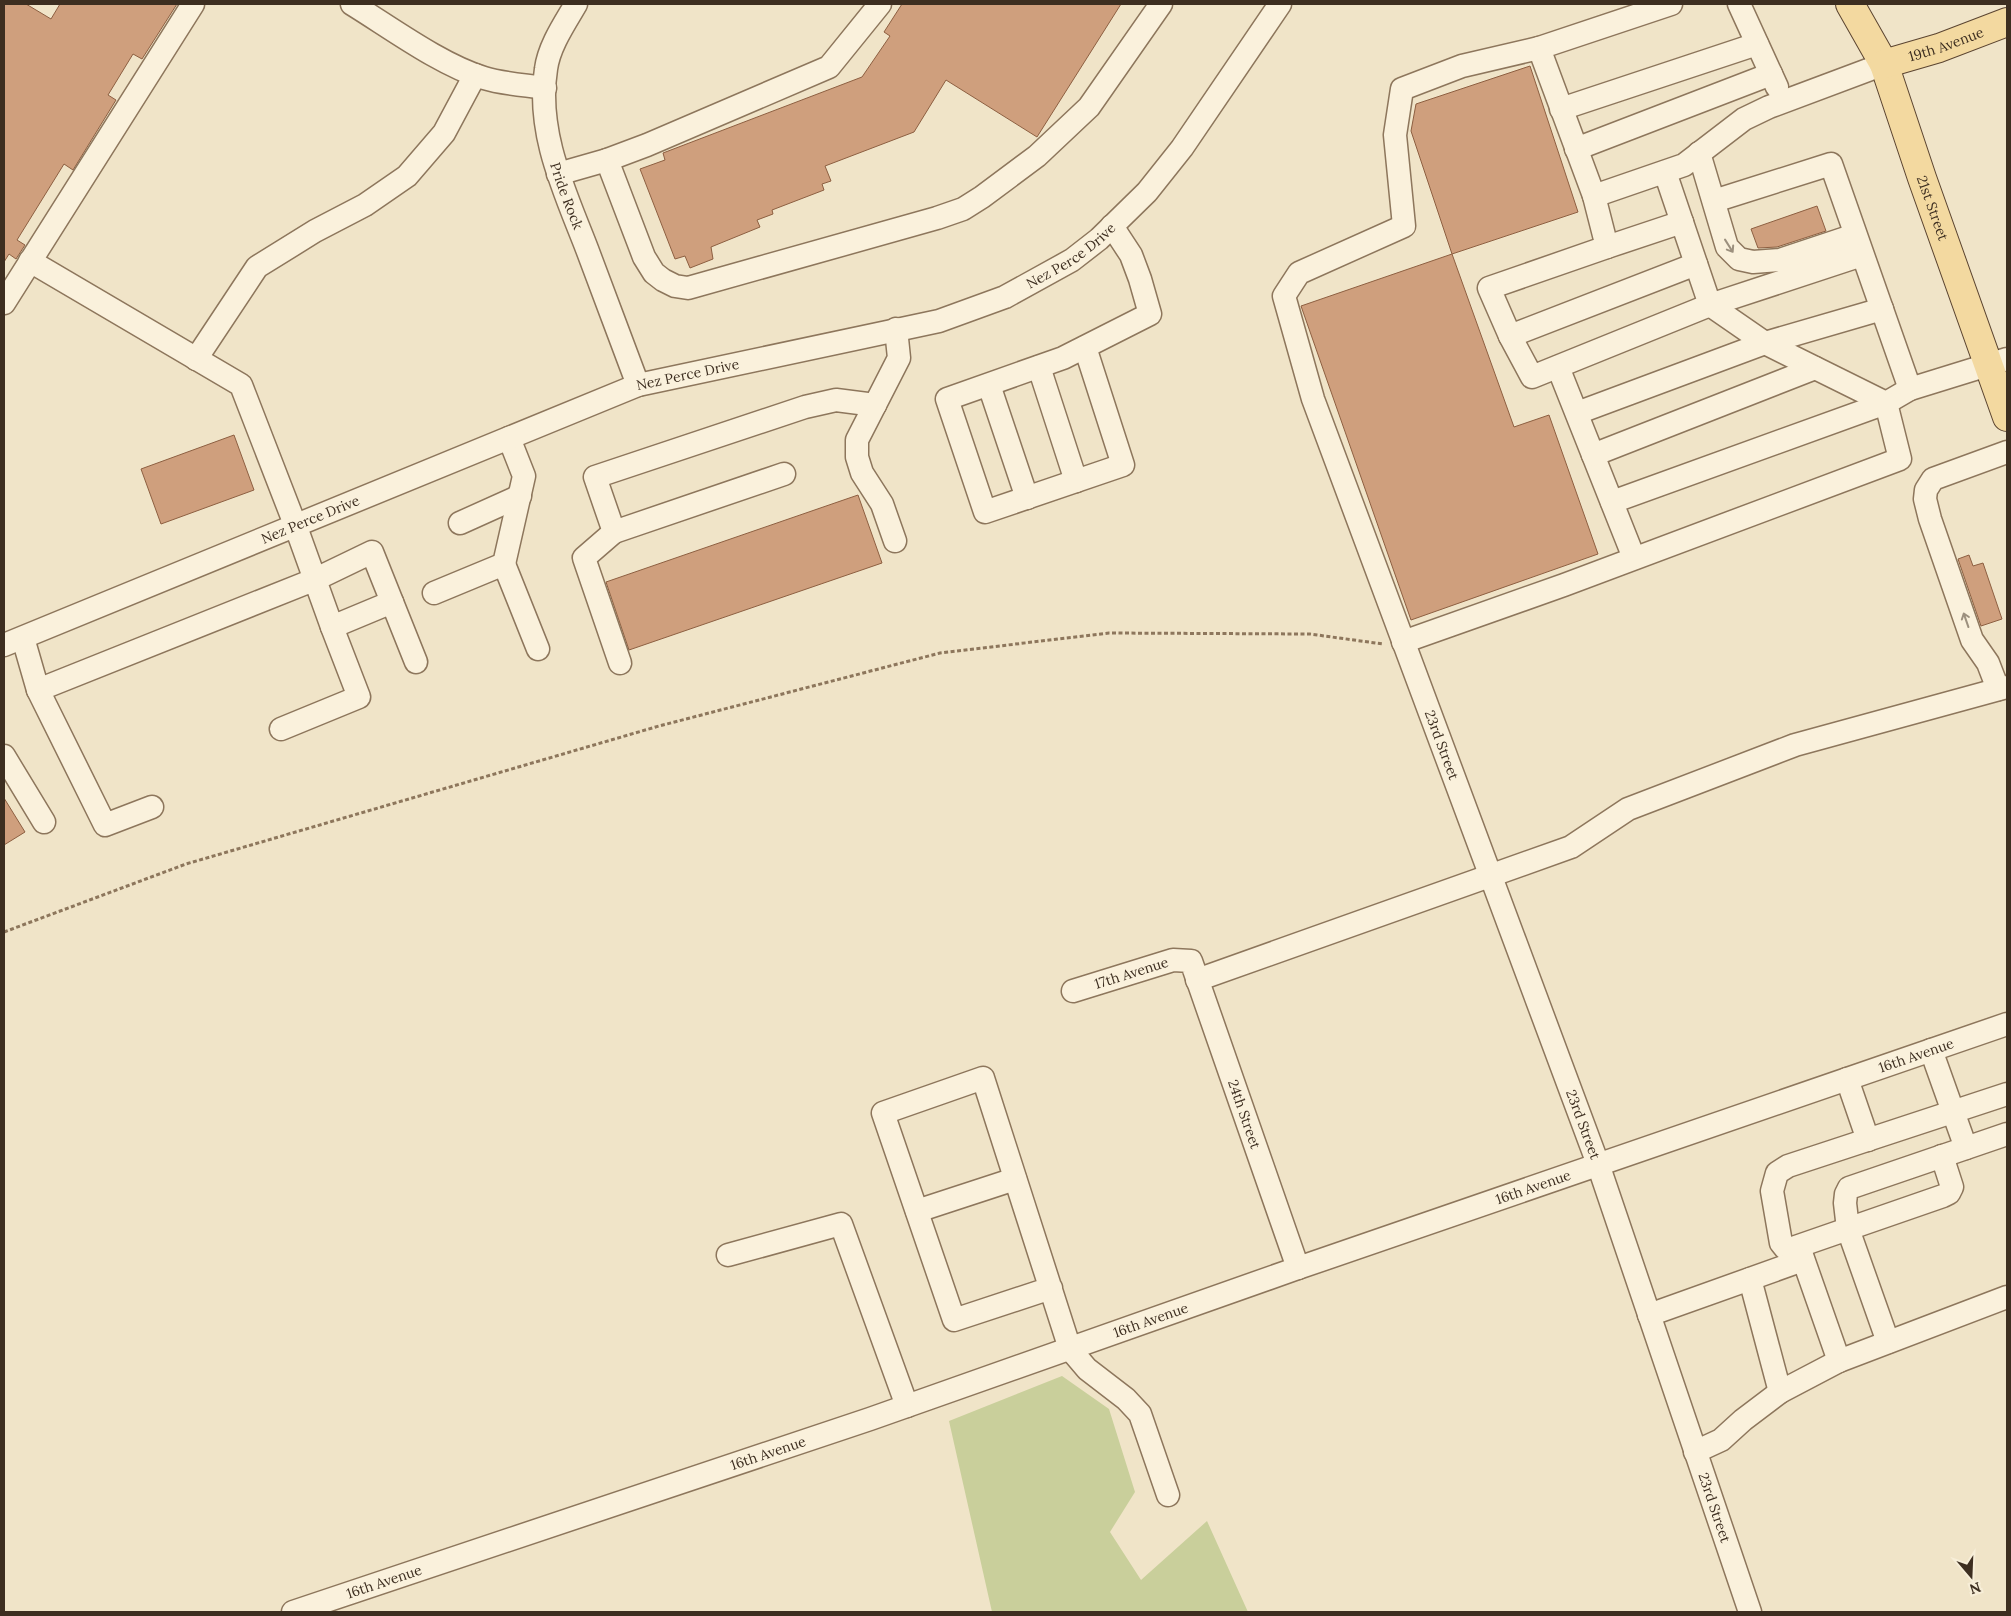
<svg xmlns="http://www.w3.org/2000/svg" width="2011" height="1616" viewBox="0 0 2011 1616" font-family="Lora,serif">
<rect width="100%" height="100%" fill="#f0e4c8"/>
<path fill="#c9cf9b" d="M1062,1376L1109,1409L1135,1492L1110,1532L1141,1580L1207,1521L1248,1612H992L949,1421Z"/>
<path fill="#cf9f7d" stroke="#8d5f41" d="M4,4H26L51,19L60,4H177L142,59L133,54L108,95L116,100L73,170L64,164L17,240L25,245L16,259L9,254L4,262Z
M902,4H1121L1037,137L946,80L914,132L825,166L831,181L822,184L824,190L772,210L773,214L757,220L760,227L711,247L713,259L690,268L685,256L675,259L640,169L665,160L663,153L862,77L890,36L884,32Z
M1530,66L1578,212L1452,254L1411,131L1416,104Z
M1817,206L1826,231L1777,247L1758,248L1751,229Z
M1452,254L1514,427L1549,415L1598,554L1411,620L1301,306Z
M234,435L254,490L161,524L141,469Z
M858,495L882,563L629,650L606,582Z
M1969,555L1973,566L1983,563L2002,619L1981,626L1958,559Z
M4,798L25,832L4,845Z"/>
<g fill="none" stroke-linecap="round" stroke-linejoin="round">
<g stroke="#8d765c" stroke-width="25">
<g id="minor">
<path d="M352,4C391,28 441,65 484,78C503,84 525,85 545,88"/>
<path id="s1" d="M576,4C565,23 549,46 546,69C536,133 565,192 587,249C604,294 621,340 638,385"/>
<path d="M1671,4L1539,48L1594,196L1607,247L1489,288L1510,336L1696,264"/>
<path d="M1739,4L1777,87"/>
<path id="s2" d="M1539,48L1462,66L1402,89L1395,135L1404,226L1299,273L1284,296L1313,399L1598,1164L1750,1612"/>
<path d="M1561,109L1757,44"/>
<path d="M1576,149L1771,74"/>
<path d="M1699,153L1727,247L1739,259L1753,262L1780,260L1855,235"/>
<path d="M607,160L644,257L654,273L663,280L675,286L688,288L937,218L963,209L982,197L1037,156L1089,107L1161,4"/>
<path d="M1665,172L1710,305L1765,343L1886,403L1910,389L2007,359"/>
<path d="M558,174L607,160L647,145L829,67L880,4"/>
<path d="M1594,196L1684,165L1744,119L1769,107L1884,64"/>
<path d="M1714,201L1831,164L1910,389"/>
<path d="M1607,247L1682,222"/>
<path d="M4,303L193,4"/>
<path d="M1510,336L1532,377L1710,305L1862,255"/>
<path d="M1085,347L1123,465L985,512L947,399L1063,358L1150,314L1140,279L1131,255L1112,226"/>
<path d="M196,359L257,267L315,231L365,205L407,176L444,133L475,75"/>
<path d="M1039,367L1076,481"/>
<path d="M1558,367L1634,558"/>
<path d="M989,385L1027,498"/>
<path d="M1577,413L1765,343L1882,309"/>
<path d="M1593,455L1815,368"/>
<path d="M784,474L614,532L595,477L805,407L836,400L875,405"/>
<path d="M460,523L520,496"/>
<path d="M614,532L584,558L620,663"/>
<path d="M895,541L882,504L862,473L857,457V440L899,358L896,329"/>
<path d="M504,564L538,649"/>
<path d="M434,593L504,564L524,476L509,438"/>
<path d="M392,602L416,662"/>
<path d="M23,638L38,690L316,579L372,552L392,602L332,627L296,527L241,385L30,261"/>
<path d="M1403,642L1564,585L1900,459L1886,403L1612,502"/>
<path id="s3" d="M4,645L638,385L939,321L1005,297L1072,260L1099,239L1147,192L1182,148L1280,4"/>
<path d="M1998,689L1988,663L1972,640L1930,519L1925,499L1926,490L1933,479L2007,452"/>
<path d="M38,690L105,825L152,807"/>
<path d="M281,729L359,697L332,627"/>
<path d="M4,756L44,822"/>
<path d="M1197,980L1571,847L1628,809L1795,745L2007,687"/>
<path id="s4" d="M1073,991L1173,960L1191,961L1298,1268"/>
<path d="M1931,1050L1966,1148"/>
<path d="M1847,1079L1868,1140"/>
<path d="M1942,1156L1952,1187L1949,1193L1943,1196L1790,1249L1785,1248L1781,1243L1772,1191L1777,1173L1788,1166L2007,1094"/>
<path d="M917,1211L1015,1179"/>
<path d="M1799,1247L1839,1361"/>
<path d="M728,1255L841,1224L907,1406"/>
<path d="M1750,1279L1780,1392"/>
<path d="M1051,1288L954,1320L883,1113L983,1078L1070,1349L1087,1369L1126,1399L1140,1414L1168,1495"/>
<path d="M1649,1315L1803,1260"/>
<path d="M1888,1342L1848,1229L1845,1203L1846,1194L1849,1188L2007,1134"/>
<path d="M1695,1452L1721,1440L1743,1420L1780,1392L1839,1361L2007,1297"/>
<path id="s5" d="M293,1612L870,1419L1298,1268L2007,1024"/>
</g>
</g>
<g stroke="#5b4430" stroke-width="30">
<g id="major">
<path id="s6" d="M1850,4L1884,64L1922,178L2007,417"/>
<path id="s7" d="M1884,64L1939,48L2007,22"/>
</g>
</g>
<path stroke="#8d765c" stroke-width="3" stroke-dasharray="4 2.5" stroke-linecap="butt" d="M4,932L186,864L659,726L940,653L1109,633L1310,634L1383,644"/>
<use href="#minor" stroke="#faf1dc" stroke-width="22"/>
<use href="#major" stroke="#f3d9a0" stroke-width="28"/>
</g>
<defs><path id="oneway-shaft" d="M-6 0H5M1.5-3L5.5 0L1.5 3" fill="none" stroke-width="1.6" stroke-linecap="round" stroke-linejoin="round" transform="scale(1.25)"/></defs>
<g stroke="#9c907e">
<use href="#oneway-shaft" transform="translate(1729 246) rotate(58)"/>
<use href="#oneway-shaft" transform="translate(1966 620) rotate(-109)"/>
</g>
<g text-anchor="middle" stroke-width="4" stroke-linejoin="round" paint-order="stroke">
<g font-size="14" fill="#3d2e20" stroke="#f7eed8">
<text dy="5" stroke="none"><textPath href="#s7" startOffset="65">19th Avenue</textPath></text>
<text dy="5" stroke="none"><textPath href="#s1" startOffset="202">Pride Rock</textPath></text>
<text dy="5" stroke="none"><textPath href="#s6" startOffset="221">21st Street</textPath></text>
<text dy="5" stroke="none"><textPath href="#s3" startOffset="1141">Nez Perce Drive</textPath></text>
<text dy="5" stroke="none"><textPath href="#s3" startOffset="736">Nez Perce Drive</textPath></text>
<text dy="5" stroke="none"><textPath href="#s3" startOffset="331">Nez Perce Drive</textPath></text>
<text dy="5" stroke="none"><textPath href="#s2" startOffset="900">23rd Street</textPath></text>
<text dy="5" stroke="none"><textPath href="#s4" startOffset="61">17th Avenue</textPath></text>
<text dy="5" stroke="none"><textPath href="#s5" startOffset="1716">16th Avenue</textPath></text>
<text dy="5" stroke="none"><textPath href="#s4" startOffset="285">24th Street</textPath></text>
<text dy="5" stroke="none"><textPath href="#s2" startOffset="1305">23rd Street</textPath></text>
<text dy="5" stroke="none"><textPath href="#s5" startOffset="1311">16th Avenue</textPath></text>
<text dy="5" stroke="none"><textPath href="#s5" startOffset="906">16th Avenue</textPath></text>
<text dy="5" stroke="none"><textPath href="#s5" startOffset="501">16th Avenue</textPath></text>
<text dy="5" stroke="none"><textPath href="#s2" startOffset="1710">23rd Street</textPath></text>
<text dy="5" stroke="none"><textPath href="#s5" startOffset="96">16th Avenue</textPath></text>
</g>
</g>
<rect width="2011" height="1616" fill="none" stroke="#3d2e20" stroke-width="10"/>
<g transform="translate(1971 1576) rotate(161)" stroke="#f7eed8" stroke-width="4" paint-order="stroke">
<path d="M0-4L9 19L0 12L-9 19Z" fill="#3d2e20"/>
<text y="-8" font-size="14" font-weight="bold" text-anchor="middle" fill="#3d2e20">N</text>
</g>
</svg>
